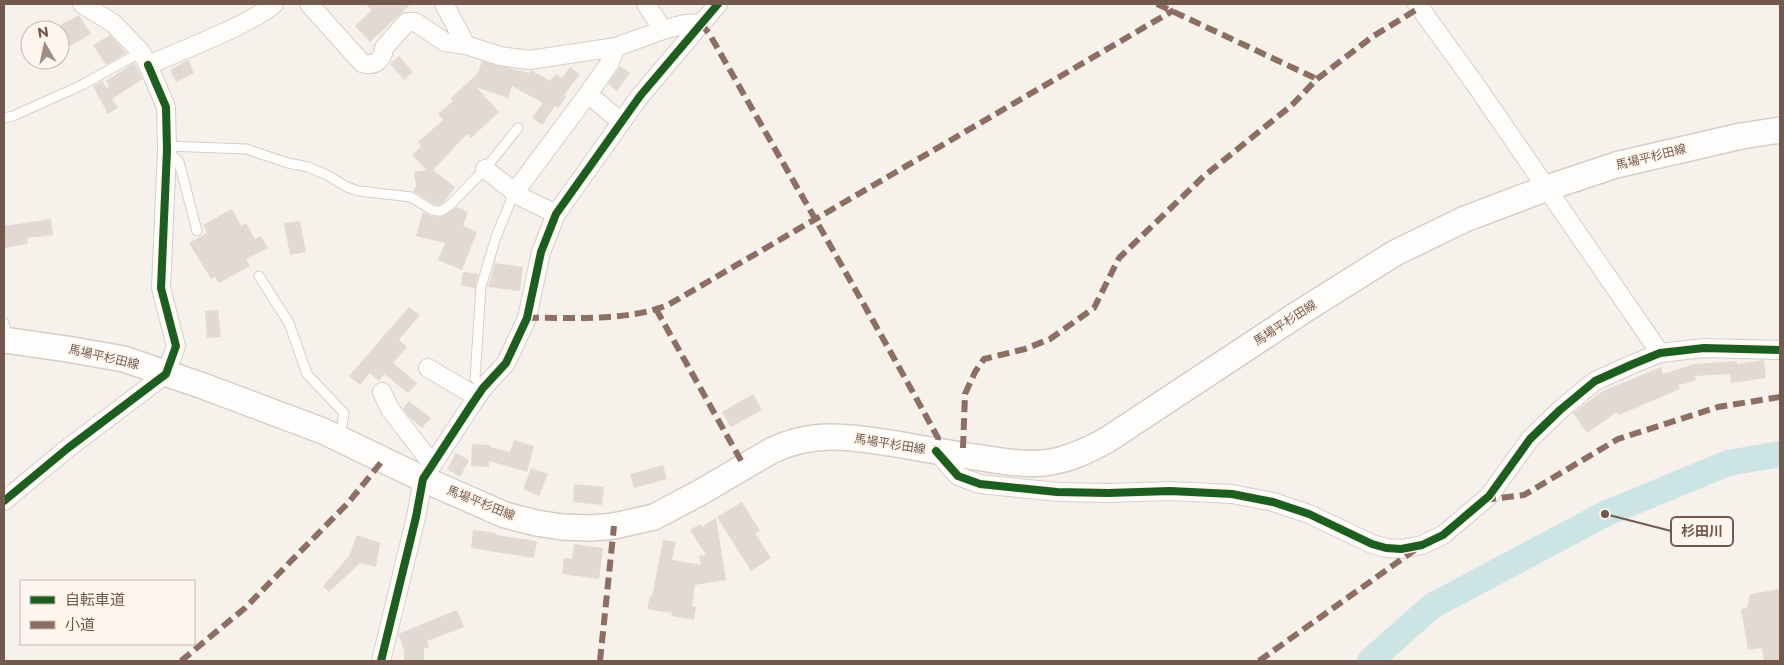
<svg xmlns="http://www.w3.org/2000/svg" width="1784" height="665" viewBox="0 0 1784 665" font-family="Montserrat,'Noto Sans JP',sans-serif">
<rect width="100%" height="100%" fill="#f6f1eb"/>
<g fill="none" stroke-linecap="round" stroke-linejoin="round">
<path stroke="#cde4e5" stroke-width="26" d="M1370,661L1432,606L1605,514L1728,463L1780,454"/>
</g>
<path fill="#e2d9d3" d="M365,4H411L370,42L355,26L372,10Z
M79,15L91,34L66,48L60,38V30H56L55,28Z
M110,35L126,53L106,65L93,45Z
M399,56L413,72L404,80L390,64Z
M188,60L194,73L176,82L170,70Z
M482,61L529,73L531,70L550,81L556,74L562,78L570,67L580,74L564,95L566,97L558,108L555,106L542,125L532,118L543,103L512,86L508,98L476,87L499,112L471,138L467,134L433,170L455,187L444,202L439,205L434,204L413,191L416,185L414,172L427,170L412,155L421,146L418,142L443,120L438,114L453,101L451,98L478,73Z
M134,63L143,79L112,99L118,108L108,114L93,86L102,81L107,88L109,87L106,81Z
M620,66L630,73L617,91L608,84Z
M457,207L468,212L463,226L477,232L462,270L438,260L445,243L416,236L423,212L430,216L441,217Z
M232,209L241,226L246,223L255,239L261,236L268,248L246,259L250,266L219,283L215,277L211,279L189,243L207,233L203,225Z
M51,219L53,235L27,238L28,244L4,248V226Z
M300,221L306,252L290,255L284,223Z
M495,263L523,267L520,291L488,287Z
M463,272L478,274L475,288L461,286Z
M409,307L420,315L399,340L407,347L393,363L417,383L408,393L384,374L379,381L370,373L360,385L349,376Z
M218,310L221,337L207,338L205,311Z
M1764,360L1766,378L1731,383L1730,374L1695,376L1696,380L1678,385L1680,389L1633,409L1619,415L1617,412L1587,433L1573,413L1603,391L1661,367L1663,374L1694,364L1737,361V364Z
M753,394L762,410L731,427L722,412Z
M409,401L431,418L422,428L409,417L403,408Z
M514,440L534,446L527,472L489,461V467L471,466L472,444L490,445V447L510,452Z
M456,453L469,460L460,477L447,469Z
M663,465L667,479L634,488L630,474Z
M531,468L548,474L539,496L523,489Z
M574,484L604,487L602,505L573,502Z
M742,502L760,531L755,533L771,558L751,571L717,517Z
M716,518L726,580L695,585L692,606L696,607L694,620L671,616L672,613L647,609L650,596L652,597L663,540L676,542L672,560L701,565L699,556L706,555L690,530L700,524L702,527Z
M473,530L496,533V535L537,541L534,558L471,548Z
M357,535L380,543L376,567L360,563L329,592L323,586L349,556Z
M574,544L603,548L599,579L562,574L564,558L572,559Z
M1780,589V661H1764L1762,648L1748,650L1741,609L1747,608L1750,594Z
M457,610L464,627L427,641L429,647L424,649V661H404V650L398,634Z"/>
<g fill="none" stroke-linecap="round" stroke-linejoin="round">
<g stroke="#d5cec9" stroke-width="11">
<path id="service" d="M4,118L13,116L82,85L141,52
M167,146L246,149L288,163L308,167L327,175L347,187L359,191L411,197L432,210L437,211H441L449,206L485,169L518,128
M168,151L179,162L197,231
M259,276L289,323L307,374L344,413L340,437
M4,323L8,338
M483,388L475,378L481,287L496,237L514,193"/>
</g>
<g stroke="#d5cec9" stroke-width="20">
<path id="minor" d="M82,4L113,23L141,52L148,65C177,53 206,41 234,28C247,21 263,14 274,4
M309,4L362,63C374,67 383,60 384,48L407,22H415L445,42L466,45
M444,4L466,45L500,56L529,60L616,47L663,30L685,24L701,23
M646,4L663,30
M1417,4L1475,84L1660,353
M588,94L621,122
M485,169L521,197L556,214
M514,193L588,94L609,64L616,47
M428,368L477,397
M382,392L390,409L432,464
M936,451L958,476L980,484L1057,492L1108,493L1170,491L1232,494L1273,502L1309,514L1372,544L1386,548L1401,549L1422,545L1443,535L1489,496L1530,439L1560,410L1595,381L1633,364L1660,353L1704,348L1780,350
M4,501L68,448L166,374L176,346L161,288L167,150L166,107L148,65
M381,661L416,517L423,479L472,404L483,388L506,363L527,318L541,252L556,214L640,96L718,4"/>
</g>
<g stroke="#d5cec8" stroke-width="28">
<path id="secondary" d="M4,340L67,349L124,359L203,386L323,431L423,479L505,515L536,523L562,527L592,528L614,526L654,517L701,492L771,451C816,429 856,438 902,445C929,450 955,454 982,458C1002,461 1022,465 1043,463C1066,461 1087,451 1107,440L1301,312L1395,253L1465,219L1547,188L1616,165L1741,136L1780,130"/>
</g>
<use href="#service" stroke="#fefdfc" stroke-width="9"/>
<use href="#minor" stroke="#fefdfc" stroke-width="18"/>
<use href="#secondary" stroke="#fefdfc" stroke-width="25"/>
<path stroke="#8d6e63" stroke-width="6" stroke-dasharray="12 6" stroke-linecap="butt" d="M1157,4L1317,79
M701,23L710,35C786,169 864,302 938,438L936,451
M656,309L744,466
M527,318C574,317 624,322 668,305L1174,10
M963,448L965,394L975,372L984,359L1025,349L1050,339L1094,308L1119,258L1203,177L1292,105L1317,79L1372,37L1419,8
M1484,500L1524,495L1618,439L1718,407L1780,397
M181,661L245,608L348,503L383,460
M600,661L614,526
M1259,661L1416,549"/>
<g stroke="#fef6ec" stroke-width="11">
<path id="cycleway" d="M936,451L958,476L980,484L1057,492L1108,493L1170,491L1232,494L1273,502L1309,514L1372,544L1386,548L1401,549L1422,545L1443,535L1489,496L1530,439L1560,410L1595,381L1633,364L1660,353L1704,348L1780,350
M4,501L68,448L166,374L176,346L161,288L167,150L166,107L148,65
M381,661L416,517L423,479L472,404L483,388L506,363L527,318L541,252L556,214L640,96L718,4"/>
</g>
<use href="#cycleway" stroke="#1b5e20" stroke-width="8"/>
</g>
<g text-anchor="middle" stroke-width="4" stroke-linejoin="round" paint-order="stroke">
<g font-size="12" fill="#72584d" stroke="#fef6ec">
<text transform="translate(1651 157) rotate(-14)" y="4">馬場平杉田線</text>
<text transform="translate(1285 323) rotate(-33)" y="4">馬場平杉田線</text>
<text transform="translate(104 357) rotate(13)" y="4">馬場平杉田線</text>
<text transform="translate(890 444) rotate(9)" y="4">馬場平杉田線</text>
<text transform="translate(481 503) rotate(22)" y="4">馬場平杉田線</text>
</g>
</g>
<path fill="none" stroke="#72584d" stroke-width="2" d="M1605 514L1671 531"/>
<circle fill="#72584d" stroke="#fef6ec" stroke-width="2" cx="1605" cy="514" r="5"/>
<rect fill="#fef6ec" stroke="#72584d" stroke-width="2" x="1671" y="517" width="62" height="29" rx="5"/>
<g font-size="14" text-anchor="middle" font-weight="bold" fill="#72584d">
<text x="1702" y="536">杉田川</text>
</g>
<rect width="1784" height="665" fill="none" stroke="#72584d" stroke-width="10"/>
<rect x="20" y="580" width="175" height="65" fill="#fef6ec" stroke="#c6b7ac"/>
<rect x="30" y="596" width="25" height="8" fill="#1b5e20" stroke="#c6b7ac"/>
<text x="65" y="605" font-size="15" fill="#72584d">自転車道</text>
<rect x="30" y="621" width="25" height="8" fill="#8d6e63" stroke="#c6b7ac"/>
<text x="65" y="630" font-size="15" fill="#72584d">小道</text>
<g transform="translate(45 45) rotate(351)"><circle r="24" fill="#fef6ec" stroke="#c6b7ac"/>
<path d="M0-4L9 19L0 12L-9 19Z" fill="#a08e84"/>
<text y="-8" font-size="14" font-weight="bold" text-anchor="middle" fill="#72584d">N</text>
</g>
</svg>
